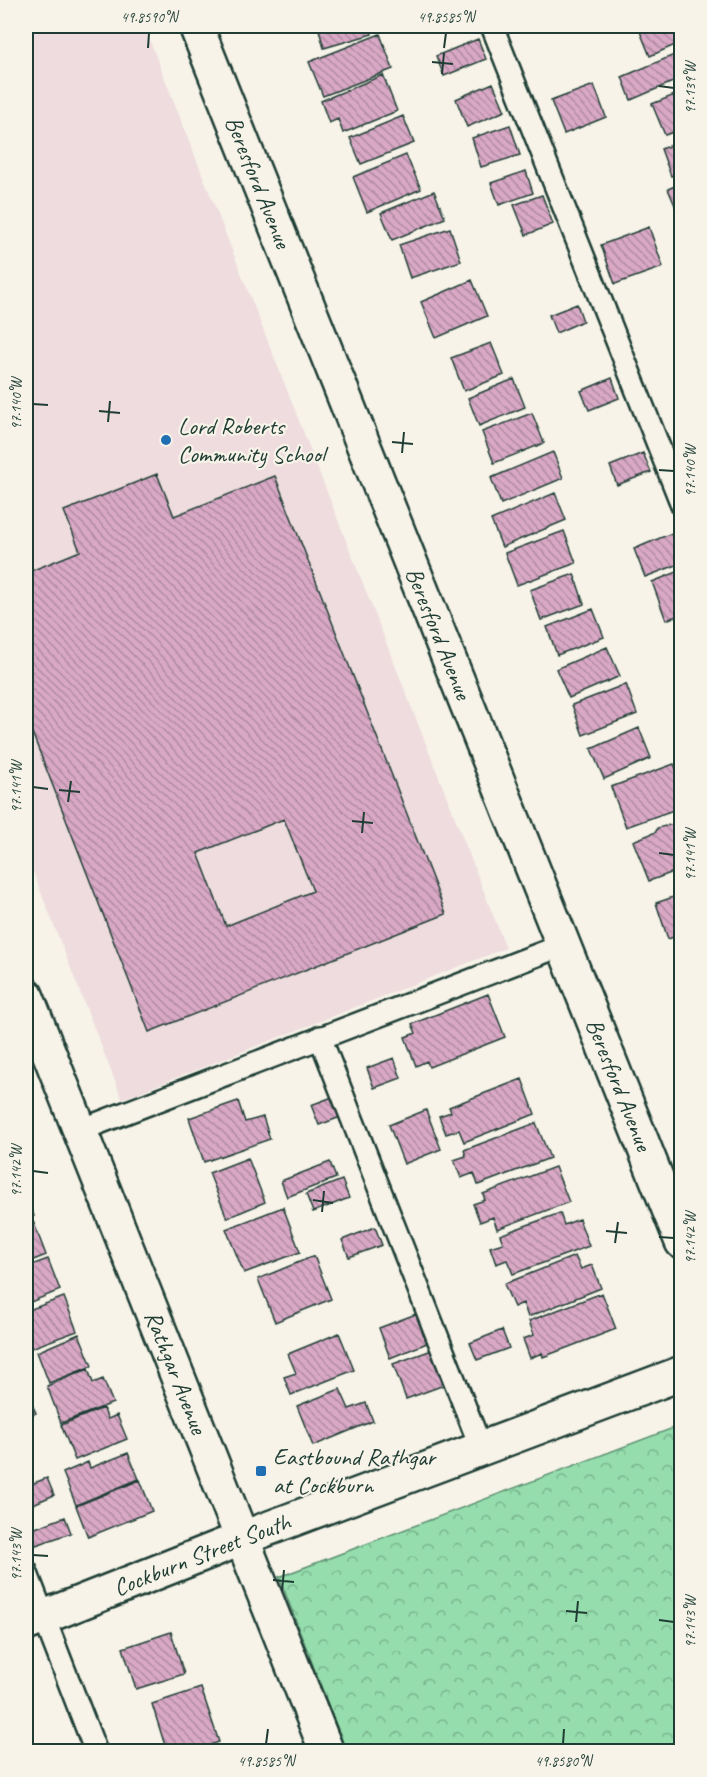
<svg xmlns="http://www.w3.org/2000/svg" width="707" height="1777" viewBox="0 0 707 1777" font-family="Caveat,sans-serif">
<defs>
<pattern id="forest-crowns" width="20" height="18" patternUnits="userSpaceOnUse" patternTransform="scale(1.5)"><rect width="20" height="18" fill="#95ddac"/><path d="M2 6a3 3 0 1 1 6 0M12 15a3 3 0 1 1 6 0" fill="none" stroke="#79b48d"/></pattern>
<pattern id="building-back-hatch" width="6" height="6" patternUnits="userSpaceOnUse" patternTransform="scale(1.5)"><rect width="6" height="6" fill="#d9a8c5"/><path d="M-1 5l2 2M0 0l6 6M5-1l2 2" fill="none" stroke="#af8aa1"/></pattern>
</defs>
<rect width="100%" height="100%" fill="#f7f3e8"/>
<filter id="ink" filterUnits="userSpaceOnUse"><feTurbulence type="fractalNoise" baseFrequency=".0167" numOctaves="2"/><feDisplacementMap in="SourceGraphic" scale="12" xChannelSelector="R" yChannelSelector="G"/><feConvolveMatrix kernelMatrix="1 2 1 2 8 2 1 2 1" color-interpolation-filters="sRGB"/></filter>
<g filter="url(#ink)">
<path fill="#eedcde" d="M26,26H144L506,948L122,1099L26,854Z"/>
<path fill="url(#forest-crowns)" stroke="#5a8d70" stroke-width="1.5" d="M681,1425V1751H346L279,1577Z"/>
<path fill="url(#building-back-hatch)" stroke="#1f3d34" stroke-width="1.5" fill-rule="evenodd" d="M318,26H369L372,34L324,48Z
M648,26H682V42L650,56L639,29Z
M380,34L393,69L323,96L309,62Z
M478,39L486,59L444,76L436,56Z
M681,52L682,78L631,100L622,77Z
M383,75L397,111L343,133L338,119L329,123L321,101Z
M493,83L505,111L467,127L456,99Z
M594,85L606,117L564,134L551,101Z
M682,92V129L665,135L652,104Z
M403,116L414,143L361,164L350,138Z
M510,125L520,155L481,167L472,138Z
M682,141V172L671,176L661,149Z
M406,155L421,189L367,212L353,177Z
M526,171L533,193L499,205L491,183Z
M682,183V222L668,189Z
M434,191L445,218L392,240L381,213Z
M542,195L553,224L526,235L514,205Z
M649,227L663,267L615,284L601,245Z
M450,228L461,261L410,278L399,245Z
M472,280L487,316L436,338L421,302Z
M577,304L583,321L556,333L549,315Z
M491,343L504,375L464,391L451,358Z
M612,378L619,398L589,410L581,391Z
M514,379L525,407L479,426L468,398Z
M532,413L544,443L494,463L482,432Z
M553,452L563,478L501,504L491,478Z
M643,453L651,472L617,485L610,466Z
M157,474L174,516L275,476L446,914L149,1032L26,717V573L80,551L64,511ZM284,819L313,891L226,926L198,853Z
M555,493L566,520L502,547L491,520Z
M564,531L576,563L517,585L505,553Z
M672,533L682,563L645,577L634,549Z
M682,570V614L666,620L652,582Z
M574,574L584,604L541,620L530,590Z
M593,609L604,637L557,655L547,627Z
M607,647L620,676L569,698L556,669Z
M626,684L637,714L583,735L572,705Z
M639,728L651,758L604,779L591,749Z
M674,764L682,784V807L626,827L611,787Z
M682,822V869L649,881L633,841L656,832L657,828Z
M682,894V934L668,939L656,903Z
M488,994L505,1037L429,1067L427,1061L416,1066L405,1037L416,1033L412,1024Z
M394,1058L401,1078L374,1088L367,1068Z
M522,1079L535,1114L464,1142L459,1130L446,1134L439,1116L451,1112L449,1107Z
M338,1095L346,1115L319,1125L311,1105Z
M238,1101L245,1122L263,1117L270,1139L204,1162L189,1118Z
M426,1110L441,1149L404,1164L389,1125Z
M536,1123L550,1158L478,1185L474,1173L461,1178L454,1160L466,1156L464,1150Z
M248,1158L265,1202L227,1218L209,1173Z
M330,1162L336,1178L287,1197L281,1181Z
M555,1167L569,1202L497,1229L493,1217L480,1222L473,1204L485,1200L483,1194Z
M342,1180L349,1198L313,1212L306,1194Z
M26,1195L34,1216L26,1219Z
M283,1207L300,1252L244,1273L226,1229Z
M560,1213L564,1225L579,1219L589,1246L513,1274L507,1260L496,1264L490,1247L503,1243L500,1235Z
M33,1221L46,1255L26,1263V1224Z
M375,1227L382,1245L349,1257L342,1240Z
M314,1256L331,1299L275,1322L258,1279Z
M575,1256L581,1269L592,1265L601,1288L528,1317L523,1303L514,1307L504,1284Z
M48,1259L60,1290L26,1304V1267Z
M602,1293L616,1329L543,1357L542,1353L530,1358L523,1339L534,1335L529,1321Z
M64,1297L77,1331L26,1350V1311Z
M416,1314L427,1343L390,1358L379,1328Z
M502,1330L509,1348L477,1360L470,1343Z
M339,1333L354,1370L291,1395L284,1377L296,1373L288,1354Z
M79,1334L92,1366L49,1383L37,1352Z
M432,1350L444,1385L406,1399L393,1364Z
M88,1369L93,1383L103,1379L113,1403L61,1423L47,1386Z
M340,1389L349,1409L366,1403L373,1421L313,1446L297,1406Z
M26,1392L36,1413L26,1418Z
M103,1408L108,1419L117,1415L127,1439L75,1460L61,1425Z
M128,1453L139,1479L76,1505L63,1473L88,1462L90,1468Z
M47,1478L54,1495L26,1507V1486Z
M140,1480L152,1511L88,1537L76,1506Z
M65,1517L71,1533L36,1545L30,1530Z
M171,1632L184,1674L136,1689L123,1648Z
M201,1688L219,1742L190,1752H167L152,1704Z"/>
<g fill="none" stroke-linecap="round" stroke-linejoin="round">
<g stroke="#1f3d34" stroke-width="26">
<path id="service" d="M492,26L682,505
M320,1037L481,1448
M78,1131L563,945
M26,1571L96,1752"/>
</g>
<g stroke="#1f3d34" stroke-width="38">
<g id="minor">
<path id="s1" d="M196,26L682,1242"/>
<path id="s2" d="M26,995L327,1752"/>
<path id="s3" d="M26,1624L243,1538L682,1373"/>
</g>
</g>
<use href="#service" stroke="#f7f3e8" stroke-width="21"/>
<use href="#minor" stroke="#f7f3e8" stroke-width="33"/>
</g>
</g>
<path fill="none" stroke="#1f3d34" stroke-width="2" d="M148,48L149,33M444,48L446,33M432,62L453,64M442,74L444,53M659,86L674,88M33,404L48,405M99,411L120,413M108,422L110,401M392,442L413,444M402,453L404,432M659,470L674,471M33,787L48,789M59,790L80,792M68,802L71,781M352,821L373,823M362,833L364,812M659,853L674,855M33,1171L48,1173M313,1200L333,1203M322,1212L324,1191M606,1231L627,1233M659,1237L674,1238M615,1243L618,1222M33,1555L48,1556M273,1580L294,1582M282,1591L284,1570M566,1611L587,1613M659,1620L674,1622M576,1622L578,1601M266,1744L268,1729M563,1744L564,1729"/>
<g fill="#1f6fb2" stroke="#f7f3e8" stroke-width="2">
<circle cx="166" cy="440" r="6"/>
<rect x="255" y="1465" width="12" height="12" rx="3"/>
</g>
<g text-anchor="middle" stroke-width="4.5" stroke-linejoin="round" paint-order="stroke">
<g font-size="24" fill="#1f3d34" stroke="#f7f3e8">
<text dy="8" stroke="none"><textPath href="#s1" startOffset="168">Beresford Avenue</textPath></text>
<text dy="8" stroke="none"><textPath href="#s1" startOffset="654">Beresford Avenue</textPath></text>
<text dy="8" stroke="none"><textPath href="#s1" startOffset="1140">Beresford Avenue</textPath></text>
<text dy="8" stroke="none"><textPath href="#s2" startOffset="406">Rathgar Avenue</textPath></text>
<text dy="8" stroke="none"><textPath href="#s3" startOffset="189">Cockburn Street South</textPath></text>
</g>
<g font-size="24" fill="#1f3d34" stroke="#f7f3e8" text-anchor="start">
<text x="178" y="434">Lord Roberts<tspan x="178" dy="28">Community School</tspan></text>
<text x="273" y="1465">Eastbound Rathgar<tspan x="273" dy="28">at Cockburn</tspan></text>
</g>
</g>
<rect width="707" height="1777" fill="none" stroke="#f7f3e8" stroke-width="66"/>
<rect x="33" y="33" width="641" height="1711" fill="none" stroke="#1f3d34" stroke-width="2"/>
<g font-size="15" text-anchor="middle" fill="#1f3d34">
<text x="149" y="22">49.8590°N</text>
<text x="446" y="22">49.8585°N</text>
<text transform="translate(690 88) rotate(-90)" y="5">97.139°W</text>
<text transform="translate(16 404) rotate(-90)" y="5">97.140°W</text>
<text transform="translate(690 471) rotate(-90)" y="5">97.140°W</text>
<text transform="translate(16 787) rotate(-90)" y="5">97.141°W</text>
<text transform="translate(690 855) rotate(-90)" y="5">97.141°W</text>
<text transform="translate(16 1171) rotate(-90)" y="5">97.142°W</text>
<text transform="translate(690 1238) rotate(-90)" y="5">97.142°W</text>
<text transform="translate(16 1555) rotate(-90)" y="5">97.143°W</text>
<text transform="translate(690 1622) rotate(-90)" y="5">97.143°W</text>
<text x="266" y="1766">49.8585°N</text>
<text x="563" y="1766">49.8580°N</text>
</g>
</svg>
